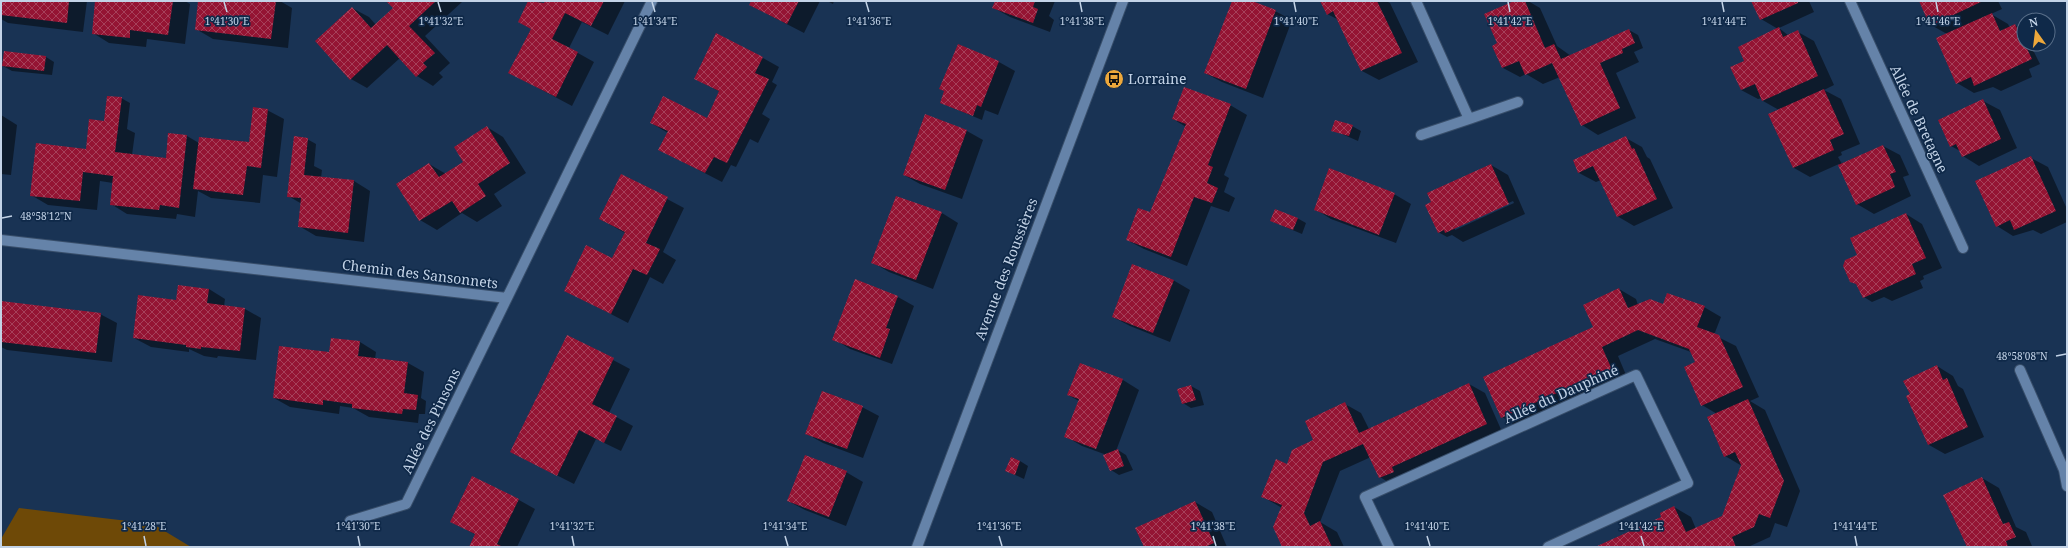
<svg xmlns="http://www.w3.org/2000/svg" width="2068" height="548" viewBox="0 0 2068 548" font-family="'Noto Serif',serif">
<defs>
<pattern id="building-cross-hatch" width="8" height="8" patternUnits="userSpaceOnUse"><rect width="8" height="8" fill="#941433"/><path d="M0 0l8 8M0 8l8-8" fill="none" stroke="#a6405a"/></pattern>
</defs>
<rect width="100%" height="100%" fill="#193354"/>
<path fill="#6e4907" d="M19,508L153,524L191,547H1V539Z"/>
<path fill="#0007" fill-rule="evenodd" d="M1,1H87L83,32L8,23L1,19Z
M96,1H185L190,4L185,44L147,39L146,47L109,43L93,33Z
M199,1H280L292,8L288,48L213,39L196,29Z
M388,1L462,2L425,36L450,63L439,73L443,77L433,86L417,76L400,58L367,88L351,79L352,8L369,17L376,25L394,8Z
M529,1H539L545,4L546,1H625L608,35L582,22L569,48L594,62L572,106L510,73L532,29L519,22Z
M752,1H820L804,33L750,5Z
M827,1H834L833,4Z
M996,1H1055L1049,16L1054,20L1050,32L1010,17L994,8Z
M1233,1H1249L1275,11L1292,20L1263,98L1222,82L1205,73Z
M1321,1H1386L1390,3L1418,62L1379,80L1362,71L1339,20L1327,14Z
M1517,1H1528L1540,8L1557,46L1571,56L1629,30L1638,35L1643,48L1634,52L1639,62L1616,73L1636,118L1598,135L1582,125L1560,77L1543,84L1526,74L1520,77L1503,68L1494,46L1498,44Z
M1753,1H1809L1814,12L1779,28L1789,36L1798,32L1814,41L1834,85L1824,90L1841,99L1860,144L1841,152L1842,155L1838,157L1842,164L1883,146L1900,155L1909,175L1903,177L1911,196L1874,214L1857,204L1839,164L1810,177L1794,168L1769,114L1779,110L1763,101L1762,98L1758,99L1741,90L1778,29L1761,19Z
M1920,1H1998L2002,9L1991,14L2008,24L2010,28L2015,25L2024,30V44H2030L2040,64L2029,69L2032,77L2001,91L1993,87L1974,93L1957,83L1947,34L1931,25Z
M958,45L999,62L1015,71L998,115L985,110L982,120L941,103Z
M46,57L54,62L52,75L12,71L3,66Z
M763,58L779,67L772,82L777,85L762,114L770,119L758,143L750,139L736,167L731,165L722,182L660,150L668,133L651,123L707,119L720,92L695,78Z
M121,98L130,103L127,129L135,133L132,155L167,159L169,134L187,136L199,143H250L267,110L284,119L277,177L263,175L260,203L211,198L198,191L195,217L177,214L176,219L127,214L111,204L113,183L100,181L97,210L48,205L31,195L87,150Z
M1983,101L2000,110L2017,148L1979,166L1963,156L1960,151L1951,146Z
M1230,105L1247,115L1224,175L1229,178L1224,192L1235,198L1229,212L1211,206L1187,266L1144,249L1127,240L1151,214L1186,127L1173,119Z
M1,115L17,125L11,175L1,174Z
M925,115L967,131L983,140L962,199L920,184L904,175Z
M1352,126L1361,131L1358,141L1333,130Z
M487,127L503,137L526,173L494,194L502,206L477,222L462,213L437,230L420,220L429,164L446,174L465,162Z
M1626,138L1642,147L1647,157L1650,159L1673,208L1634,226L1617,216L1601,180L1596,182L1579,173L1574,161Z
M307,139L316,144L314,166L322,170L321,178L354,181L370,191L364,242L316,236L299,226L302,204L288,196Z
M2031,158L2048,167L2067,209V222L2041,234L2033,230L2013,236L1997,226Z
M1491,165L1508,175L1525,214L1463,242L1452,235L1447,237L1438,232L1432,202ZM1513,201L1514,203L1455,230V227Z
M622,175L684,208L663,252L676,260L663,284L650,277L628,323L565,290L612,260L625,233L600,219Z
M1394,194L1411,204L1396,243L1331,219L1315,209Z
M942,213L958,223L933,289L889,272L872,262Z
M1906,214L1922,224L1942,268L1923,276L1924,279L1920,281L1923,288L1892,301L1884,297L1872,302L1864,297L1859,255Z
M1297,218L1306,223L1302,234L1271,221Z
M1173,280L1190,290L1170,342L1130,326L1113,317Z
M209,289L225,299L224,306L245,309L261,318L256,360L218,356L217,358L204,356L189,349V352L151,347L134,338L177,301Z
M1619,289L1636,299L1638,305L1704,307L1721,317L1714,335L1736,346L1759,397L1750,401L1765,410L1800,491L1787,527L1775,523L1770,537L1748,547H1597L1663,518L1674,507L1691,517L1696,529L1723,517L1742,466L1725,456L1717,414L1702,405L1696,362L1691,352L1655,339L1618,356L1629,382L1518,427L1502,417L1594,327Z
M898,297L914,306L892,364L850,349L834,339Z
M1,302L100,314L117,323L112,362L7,350L1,347Z
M568,336L630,369L609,413L633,426L621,451L596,439L574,484L511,452Z
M360,342L376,352L375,359L408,363L424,372L421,398L426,401L425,414H419L418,423L369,417L353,408L340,406L339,414L290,407L274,398L330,353Z
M1080,364L1123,380L1139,390L1116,451L1118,450L1126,455L1133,470L1119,475L1111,470L1104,454L1082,446L1065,436L1079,401L1068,395Z
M1937,366L1953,376L1958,386L1963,389L1984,437L1945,454L1929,445Z
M1469,384L1485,393L1503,434L1396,487L1380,477L1371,457L1340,471L1320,522L1337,532L1344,547H1284L1282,508L1263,497L1287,465L1315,441L1345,404L1361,413L1369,429Z
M1191,386L1200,391L1204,405L1191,408L1183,403Z
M862,407L879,416L863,458L823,443L807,434Z
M1020,461L1028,466L1024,479L1007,471Z
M846,472L863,482L846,526L805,510L788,501Z
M1982,478L1999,488L2016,527L2026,532L2032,546L1968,547Z
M519,500L535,509L517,547H470L476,535L451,521Z
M1195,502L1212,512L1227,547H1145Z"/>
<path fill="url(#building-cross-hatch)" d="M1,1H69L67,23L1,15Z
M95,1H173L168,35L130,30V38L92,34Z
M198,1H276L271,39L195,30Z
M386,1H436L409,26L435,53L423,63L427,67L416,77L387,45L350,80L315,41L352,7L371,28L393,8Z
M528,1L544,3L545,1H604L591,26L565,13L552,39L578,52L556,97L508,73L531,29L518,22Z
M751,1H799L787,24L749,5Z
M995,1H1035L1033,7L1038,9L1033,23L992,8Z
M1232,1H1252L1276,10L1246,89L1204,73Z
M1320,1H1377L1402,53L1361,71L1333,11L1327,15Z
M1514,1H1525L1545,48L1554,44L1561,59L1629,29L1635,43L1622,49L1623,53L1600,63L1620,108L1581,126L1552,63L1525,75L1519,61L1502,68L1492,46L1497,43L1484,14Z
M1751,1H1798V3L1760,20Z
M1919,1H1983L1930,26Z
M1992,13L2000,31L2015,24L2032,59L1974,86L1971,77L1956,84L1936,38Z
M1779,27L1783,37L1798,30L1818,76L1762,101L1755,84L1741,90L1730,67L1744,61L1738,47Z
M716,33L763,57L755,73L769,79L727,163L714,157L705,173L658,150L668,131L650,123L663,96L707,118L719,91L694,79Z
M958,44L999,61L981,107L977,105L973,116L940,103L944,91L939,89Z
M4,51L46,56L44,71L2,66Z
M1184,87L1231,104L1208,165L1213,167L1207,183L1218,188L1212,203L1194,197L1171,257L1126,240L1138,208L1150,212L1186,124L1172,119Z
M1824,89L1844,134L1830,140L1834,150L1793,168L1768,114Z
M107,96L122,97L115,152L166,158L168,133L187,135L179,208L160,205L159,210L110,205L113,176L83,172L80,201L30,196L36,143L86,149L89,119L104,121Z
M1983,99L2001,139L1962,157L1956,144L1950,147L1938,120Z
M253,107L268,109L261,168L247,166L243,195L193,189L199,137L249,142Z
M925,114L967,130L945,190L903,175Z
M1335,120L1353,125L1349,136L1331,131Z
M487,126L510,163L478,184L486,196L460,213L452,201L419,221L396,184L429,163L439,177L463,162L454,147Z
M294,136L308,138L304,175L354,180L348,233L298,227L301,198L287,197Z
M1626,136L1632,149L1634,148L1657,199L1617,217L1593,166L1578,173L1573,160Z
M1883,145L1896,172L1890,174L1895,187L1856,205L1838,165Z
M2031,156L2056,211L2014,230L2010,220L1996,227L1975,181Z
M1491,164L1509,204L1445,233L1444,230L1438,233L1425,205L1431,202L1427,193Z
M1329,168L1395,193L1379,235L1314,210Z
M621,174L668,197L646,243L660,249L647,275L633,269L611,314L564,291L586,245L612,258L625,232L599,219Z
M896,196L942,212L916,280L871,263Z
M1275,209L1298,218L1293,230L1270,221Z
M1906,213L1926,258L1912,264L1916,274L1863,298L1856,284L1850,282L1843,266L1845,260L1857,255L1850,238Z
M1132,264L1174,280L1153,333L1112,317Z
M855,279L898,296L886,328L890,329L880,358L832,340Z
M178,285L209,289L207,303L245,308L240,351L201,347V349L186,347V345L133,338L138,295L176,300Z
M1619,288L1628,308L1650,299L1663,304L1667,293L1705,306L1697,327L1719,335L1743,387L1701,406L1684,367L1695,362L1689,349L1638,330L1602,347L1613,372L1599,379L1597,375L1501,418L1483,377L1593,327L1583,305Z
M1,301L101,313L96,353L1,342Z
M567,335L614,358L592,404L617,416L604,443L579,430L557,476L510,452Z
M331,338L360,341L358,356L408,362L404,393L418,395L416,410L403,409L402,414L352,408V404L323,400V405L273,398L279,346L329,352Z
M1080,363L1123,379L1096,449L1064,437L1079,399L1067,395Z
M1937,365L1943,380L1947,378L1968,427L1928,445L1906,396L1910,394L1903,381Z
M1469,383L1487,424L1392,467L1394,472L1379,478L1363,444L1323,462L1304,513L1310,526L1320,521L1332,547H1282L1273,527L1282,505L1261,497L1276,459L1287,464L1292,450L1313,440L1305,421L1345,402L1359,433Z
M1191,385L1196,400L1182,404L1177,389Z
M822,391L863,406L847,449L805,434Z
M1748,399L1784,481L1770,518L1759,514L1754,527L1732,537L1736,547H1595L1661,517L1660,513L1674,506L1686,532L1722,516L1741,465L1735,452L1724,457L1707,417Z
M1118,449L1124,466L1110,471L1103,455Z
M805,455L847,471L829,517L787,501Z
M1011,457L1020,461L1015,475L1005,471Z
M472,476L519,499L497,544L503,547H469L475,534L450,522Z
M1982,477L2003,524L2009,522L2016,537L2006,541L2008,547H1967L1943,495Z
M1195,501L1214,543L1205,547H1144L1135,528Z"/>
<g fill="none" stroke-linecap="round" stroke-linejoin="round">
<g stroke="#384e6a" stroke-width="12">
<path id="minor" d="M1416,1L1469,119L1518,102
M1850,1L1963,248
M1421,135L1469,119
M1,240L507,298L652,1
M2020,370L2064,470L2067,486
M350,521L406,504L507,298
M917,547L1123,1
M1389,547L1365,497L1636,375L1688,483L1548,547"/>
</g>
<use href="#minor" stroke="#6583a9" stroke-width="10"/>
</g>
<path fill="none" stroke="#c3d3e7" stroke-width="1.5" d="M224,2L227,12M438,2L441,12M652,2L655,12M866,2L869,12M1080,2L1082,12M1294,2L1296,12M1508,2L1510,12M1722,2L1724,12M1936,2L1938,12M2,218L12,216M2056,356L2066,354M144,536L146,546M358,536L360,546M572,536L574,546M785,536L788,546M999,536L1002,546M1213,536L1216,546M1427,536L1430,546M1641,536L1644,546M1855,536L1857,546"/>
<defs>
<g id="bus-disc" transform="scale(1)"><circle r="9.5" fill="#eda83b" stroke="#0f2949"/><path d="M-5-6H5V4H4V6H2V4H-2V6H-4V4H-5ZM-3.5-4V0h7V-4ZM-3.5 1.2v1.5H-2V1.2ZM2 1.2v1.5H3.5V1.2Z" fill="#111"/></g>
</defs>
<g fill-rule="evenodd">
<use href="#bus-disc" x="1114" y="79"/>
</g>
<g text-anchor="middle" stroke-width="3.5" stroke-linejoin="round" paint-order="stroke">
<g font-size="14" fill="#c3d3e7" stroke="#0f2949" text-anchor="start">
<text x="1128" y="84">Lorraine</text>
</g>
<g font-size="14" fill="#c3d3e7" stroke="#0f2949">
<text transform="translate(1919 119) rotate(65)" y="5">Allée de Bretagne</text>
<text transform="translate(1006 269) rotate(-69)" y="5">Avenue des Roussières</text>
<text transform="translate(420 274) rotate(7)" y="5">Chemin des Sansonnets</text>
<text transform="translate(1561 394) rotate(-24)" y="5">Allée du Dauphiné</text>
<text transform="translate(431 421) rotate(-64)" y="5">Allée des Pinsons</text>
</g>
</g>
<g font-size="10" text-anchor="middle" fill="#c3d3e7" stroke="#0f2949" stroke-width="3.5" stroke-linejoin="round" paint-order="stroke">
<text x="1938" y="25">1°41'46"E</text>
<text x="227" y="25">1°41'30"E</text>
<text x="441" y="25">1°41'32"E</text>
<text x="655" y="25">1°41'34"E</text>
<text x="869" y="25">1°41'36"E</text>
<text x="1082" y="25">1°41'38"E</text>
<text x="1296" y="25">1°41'40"E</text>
<text x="1510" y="25">1°41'42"E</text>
<text x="1724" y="25">1°41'44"E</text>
<text x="46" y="220">48°58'12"N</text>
<text x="2022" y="360">48°58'08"N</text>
<text x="144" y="530">1°41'28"E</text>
<text x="358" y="530">1°41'30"E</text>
<text x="572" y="530">1°41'32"E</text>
<text x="785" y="530">1°41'34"E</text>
<text x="999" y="530">1°41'36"E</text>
<text x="1213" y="530">1°41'38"E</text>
<text x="1427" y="530">1°41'40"E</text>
<text x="1641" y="530">1°41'42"E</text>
<text x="1855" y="530">1°41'44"E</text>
</g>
<rect width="2068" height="548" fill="none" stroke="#c3d3e7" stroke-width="4"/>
<g transform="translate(2036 32) rotate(346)"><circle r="19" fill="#0f2949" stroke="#576d88"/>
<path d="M0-3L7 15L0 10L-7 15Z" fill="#eda83b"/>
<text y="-6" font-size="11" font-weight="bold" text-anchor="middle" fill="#c3d3e7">N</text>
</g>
</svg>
